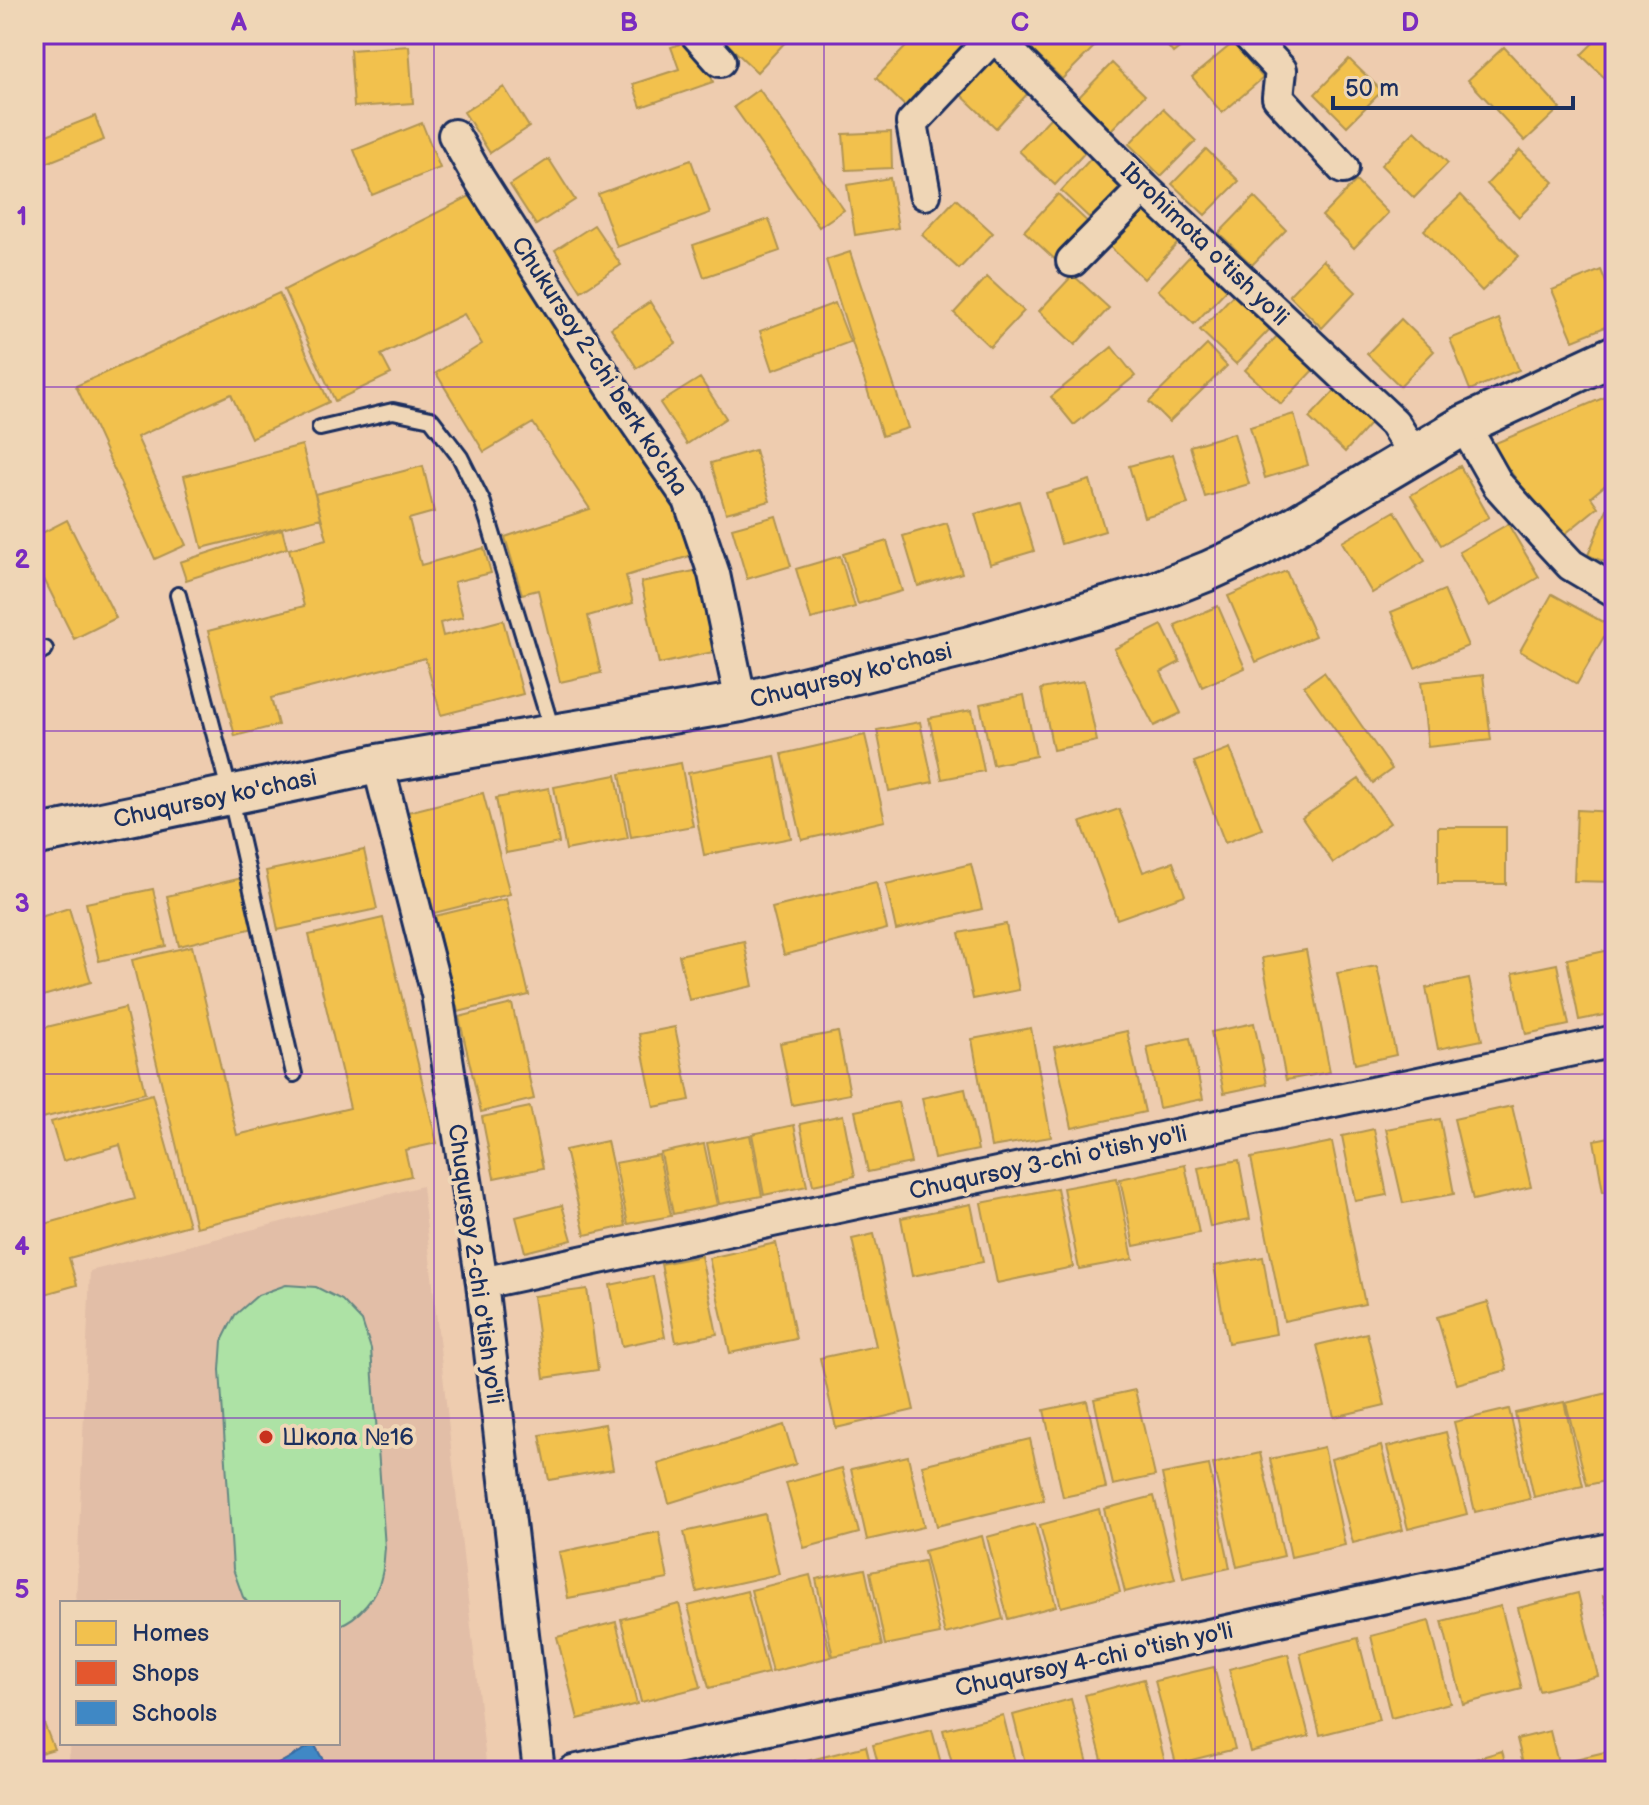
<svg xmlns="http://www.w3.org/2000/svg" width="1649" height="1805" viewBox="0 0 1649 1805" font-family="'Balsamiq Sans',sans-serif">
<rect width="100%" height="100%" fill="#eeccaf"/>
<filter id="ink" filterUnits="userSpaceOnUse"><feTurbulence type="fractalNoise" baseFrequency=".0125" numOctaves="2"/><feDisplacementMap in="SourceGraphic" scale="16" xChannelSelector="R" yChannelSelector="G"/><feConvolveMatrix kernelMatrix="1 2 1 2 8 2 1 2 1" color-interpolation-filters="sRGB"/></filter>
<g filter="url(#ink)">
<path fill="#e2bea7" d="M422,1186L487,1771H46L69,1760L70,1743H338V1603H76L90,1271Z"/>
<path fill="#ade2a5" stroke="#648882" stroke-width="2" d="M286,1285L316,1287L342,1300L362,1321L371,1349L385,1548C384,1556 384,1565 382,1574C378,1596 359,1618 338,1626V1603H248L243,1597L233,1569L220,1370L222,1341L235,1315L258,1295Z"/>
<path fill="#f2c14e" stroke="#b29553" stroke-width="2" d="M725,34H789L791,36L757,72L721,38Z
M918,34H964L973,42L908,109L876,78Z
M1042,34H1086L1096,45L1062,79L1029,47Z
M1158,34H1197L1173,53Z
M1602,34H1615L1614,87L1581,55Z
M698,38L713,82L641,107L633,84L679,69L671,47Z
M1233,43L1263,78L1222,113L1192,77Z
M409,46L413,103L354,107L350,50Z
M1504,47L1560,108L1525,141L1468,80Z
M994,57L1030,91L996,128L960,94Z
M1349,59L1382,91L1347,126L1315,94Z
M1112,63L1145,95L1111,130L1078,98Z
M504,87L529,127L490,153L464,112Z
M759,89L844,210L819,227L734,107Z
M1163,109L1196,141L1161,176L1129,144Z
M1053,115L1089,148L1055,185L1019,151Z
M95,116L104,140L34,168V140Z
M422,123L440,168L372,195L354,150Z
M1415,131L1448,163L1414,198L1381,165Z
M891,132L892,168L846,170L843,134Z
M1206,149L1239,181L1205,215L1172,184Z
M1520,150L1554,182L1519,217L1487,184Z
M1095,154L1131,188L1097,225L1061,191Z
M549,159L575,200L536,225L510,185Z
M691,160L710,213L617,247L598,194Z
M890,178L898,228L855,235L847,185Z
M1356,181L1388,213L1354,248L1322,216Z
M476,193L683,507L696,554L626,576L633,603L588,616L601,673L560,682L538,590L522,594L505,537L590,509L533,423L484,452L436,373L482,344L464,314L381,355L391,374L335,401L284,290Z
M1058,194L1094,228L1060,264L1024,231Z
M1461,195L1519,256L1482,291L1424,230Z
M1254,197L1286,230L1252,265L1219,233Z
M956,199L993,233L959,269L922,235Z
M1142,209L1178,243L1144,279L1108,245Z
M769,219L780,251L704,277L693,245Z
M594,225L621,265L581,291L555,250Z
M850,252L908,428L882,436L826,260Z
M1192,254L1228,288L1194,324L1158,290Z
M1323,260L1356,292L1322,328L1289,295Z
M1601,270L1615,304V323L1573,340L1552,290Z
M1073,275L1109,308L1075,345L1039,311Z
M987,277L1024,311L990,347L954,313Z
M279,293L329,402L251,438L231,394L137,437L186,545L155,559L76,386Z
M1234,294L1271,328L1236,364L1200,330Z
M650,302L676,343L637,368L611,328Z
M835,303L850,342L773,370L760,331Z
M1401,319L1434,351L1400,386L1367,354Z
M1499,319L1519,370L1470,390L1450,339Z
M1279,334L1315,368L1281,404L1245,370Z
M1207,345L1227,366L1169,422L1149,402Z
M1112,347L1135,376L1074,425L1051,397Z
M700,378L726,418L687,444L660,403Z
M1343,382L1378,415L1345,452L1309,418Z
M1615,393V444L1608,448L1615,464V477L1591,497L1598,507L1560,538L1491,445Z
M1294,414L1308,465L1265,478L1250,427Z
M1234,433L1249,484L1205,497L1190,446Z
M302,445L321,518L202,548L184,476Z
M755,450L770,501L726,513L711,463Z
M1173,454L1188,504L1144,517L1129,466Z
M423,466L434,512L409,519L421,565L484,548L491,573L454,582L463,617L440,623L443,636L503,620L523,694L441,715L425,658L271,698L278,725L235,736L208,631L304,606L289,549L327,539L315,494Z
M1460,466L1489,517L1441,545L1411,495Z
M1090,480L1105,531L1061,544L1046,493Z
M1019,501L1034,551L990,564L975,514Z
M1609,504L1615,506V566L1588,555Z
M1395,511L1425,561L1372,593L1342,542Z
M776,516L791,566L747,579L732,528Z
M67,520L116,618L74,639L34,559V537Z
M947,523L962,573L918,586L903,536Z
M1508,524L1539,577L1490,606L1459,552Z
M282,529L287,548L186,580L180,562Z
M887,541L902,591L858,604L843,554Z
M840,556L855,607L811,619L796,569Z
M704,569L722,650L659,664L641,582Z
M1286,571L1315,636L1256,662L1228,596Z
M1444,590L1468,646L1415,668L1391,612Z
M1552,594L1610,626L1577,684L1520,651Z
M1218,606L1245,668L1202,687L1175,625Z
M1162,625L1180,662L1161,672L1181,713L1154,726L1114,649Z
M1324,672L1392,769L1373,783L1304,686Z
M1483,675L1491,740L1428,747L1421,682Z
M1084,681L1097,741L1053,750L1041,689Z
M1024,695L1036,756L993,765L980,704Z
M972,710L984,771L942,779L929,718Z
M920,722L933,782L889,791L877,730Z
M865,735L885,821L802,840L782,754Z
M1230,748L1262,829L1225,843L1194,762Z
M775,756L791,838L704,855L688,773Z
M681,763L693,826L631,837L620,774Z
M616,775L628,838L566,850L554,787Z
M1359,779L1390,823L1333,863L1302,818Z
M549,788L559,843L506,853L496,798Z
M483,793L510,894L434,913L408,812Z
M1119,809L1143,872L1173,862L1185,895L1117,919L1081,822Z
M1577,810L1615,812V882L1574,881Z
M1438,827H1506V884H1438Z
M364,850L377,909L278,930L266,871Z
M971,864L982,909L896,930L886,884Z
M242,878L254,928L179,946L167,896Z
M876,882L887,929L784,955L772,908Z
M153,889L166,946L99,961L86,903Z
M506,899L529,995L458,1012L435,916Z
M69,908L91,982L36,998L34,992V919Z
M383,918L437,1143L405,1150L411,1176L196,1227L132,960L192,946L237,1135L350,1108L309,935Z
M1006,924L1019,990L973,999L959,933Z
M744,941L753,986L689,1000L679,955Z
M1306,950L1330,1072L1286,1080L1262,958Z
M1610,950L1615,974V1013L1579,1020L1567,959Z
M1557,964L1569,1025L1526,1034L1513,973Z
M1377,966L1396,1055L1355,1064L1337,973Z
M1469,979L1482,1040L1438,1049L1426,988Z
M512,1004L534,1099L481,1112L459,1017Z
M125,1008L145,1093L34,1120V1030Z
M1254,1023L1267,1084L1224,1093L1211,1032Z
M675,1027L690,1100L654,1107L639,1034Z
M1031,1028L1051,1137L991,1147L972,1039Z
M1127,1031L1145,1112L1072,1128L1054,1047Z
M838,1032L850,1094L792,1105L780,1043Z
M1190,1038L1203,1099L1159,1108L1147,1047Z
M965,1089L978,1150L934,1159L922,1098Z
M152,1094L189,1225L69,1258L77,1285L34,1297V1227L135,1199L120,1145L63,1161L51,1122Z
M898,1102L911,1163L868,1172L855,1111Z
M1512,1106L1531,1187L1473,1200L1454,1119Z
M530,1107L543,1168L494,1178L482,1117Z
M843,1115L855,1176L813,1185L800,1124Z
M1440,1119L1454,1194L1403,1203L1386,1129Z
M794,1125L807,1186L764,1195L752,1134Z
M1374,1129L1387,1195L1355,1201L1342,1136Z
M750,1135L762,1196L719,1204L707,1143Z
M1615,1136V1190L1603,1192L1594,1140Z
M607,1141L626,1226L585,1235L565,1150Z
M1332,1142L1365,1304L1284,1321L1251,1158Z
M704,1144L717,1205L673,1214L661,1153Z
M659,1155L671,1216L628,1224L615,1163Z
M1239,1160L1250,1219L1210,1227L1198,1168Z
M1185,1165L1199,1233L1134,1246L1120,1179Z
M1117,1178L1133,1259L1079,1269L1063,1188Z
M1057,1188L1073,1267L997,1283L981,1203Z
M971,1204L983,1262L912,1276L901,1218Z
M562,1205L572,1240L525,1252L516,1217Z
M874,1234L914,1410L836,1428L820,1358L876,1346L852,1239Z
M776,1243L796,1339L730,1353L709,1258Z
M701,1256L717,1334L676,1342L661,1264Z
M1263,1257L1276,1334L1228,1343L1214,1266Z
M653,1276L665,1337L622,1346L610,1285Z
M587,1289L598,1370L544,1378L533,1296Z
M1488,1302L1507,1370L1457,1384L1437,1317Z
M1367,1333L1385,1405L1334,1417L1317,1345Z
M1135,1390L1155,1476L1113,1485L1094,1399Z
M1612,1392L1615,1403V1479L1587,1485L1566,1403Z
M1087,1401L1106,1488L1063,1497L1044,1410Z
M1564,1402L1583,1486L1534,1497L1515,1413Z
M1509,1409L1530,1499L1475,1512L1454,1422Z
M605,1424L613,1469L549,1480L540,1435Z
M784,1425L796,1464L669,1503L658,1464Z
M1446,1432L1467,1514L1408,1529L1387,1447Z
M1030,1439L1044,1500L937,1526L922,1465Z
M1381,1446L1403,1530L1353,1543L1331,1459Z
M1324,1447L1345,1545L1291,1557L1270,1459Z
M1260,1453L1284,1556L1237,1567L1213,1464Z
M908,1456L924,1527L867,1540L851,1469Z
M1209,1465L1230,1568L1183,1578L1162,1474Z
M842,1468L859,1533L804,1548L786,1483Z
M1154,1496L1175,1579L1125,1592L1104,1509Z
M1099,1509L1120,1592L1061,1607L1040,1525Z
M765,1514L779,1574L697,1592L684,1532Z
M1035,1524L1056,1606L1008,1619L987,1537Z
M659,1532L668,1579L568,1598L559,1552Z
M982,1536L1003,1619L945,1634L924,1551Z
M924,1561L940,1634L885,1645L870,1572Z
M865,1569L882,1646L833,1656L816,1579Z
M810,1575L831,1657L772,1672L751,1590Z
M747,1591L768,1673L709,1688L688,1606Z
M1578,1593L1598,1676L1539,1691L1518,1608Z
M1615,1593V1644L1603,1596Z
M679,1604L701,1687L641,1702L621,1619Z
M1501,1606L1522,1689L1463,1704L1442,1621Z
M1429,1621L1450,1703L1391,1718L1371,1636Z
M616,1622L637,1704L578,1719L557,1637Z
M1358,1638L1379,1720L1320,1735L1300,1653Z
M1288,1654L1309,1736L1250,1752L1229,1669Z
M1214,1667L1235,1749L1176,1764L1155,1681Z
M1144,1679L1165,1762L1130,1771H1105L1085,1695Z
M34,1698L54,1749L34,1755Z
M1071,1699L1090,1771H1027L1013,1715Z
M1003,1715L1017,1771H954L943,1730Z
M932,1730L943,1771H880L873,1745Z
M1550,1731L1558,1763L1605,1752L1610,1771H1525L1517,1739Z
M866,1746L872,1771H810L807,1761Z
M1502,1751L1508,1771H1449L1448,1767Z
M795,1761L798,1771H756Z"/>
<path fill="#e4572e" stroke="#a84b3c" stroke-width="2" d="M314,1744L329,1771H266Z"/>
<path fill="#3f88c5" stroke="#346da6" stroke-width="2" d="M314,1744L329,1771H266Z"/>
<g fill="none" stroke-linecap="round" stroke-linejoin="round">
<g stroke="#1b2f5e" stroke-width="20">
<path id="service" d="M320,428L393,411L431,419L460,457L483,503L553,733
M178,595L230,794L294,1074
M34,655L45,649"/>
</g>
<g stroke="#1b2f5e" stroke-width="36">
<path id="minor" d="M696,34L720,61
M992,34L1144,188L1394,423L1414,455
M1247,34L1281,70L1278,97L1343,168
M454,135L478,177L618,397L689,500L714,574L741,702
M925,194L912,123L994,36
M1072,261L1144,188
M1464,425L1498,485L1543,535L1571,565L1615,591
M378,764L437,994L482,1283L539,1771
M482,1283L1615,1041
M573,1771L1615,1548"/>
</g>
<g stroke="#1b2f5e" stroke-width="44">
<path id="tertiary" d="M34,836L378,764L741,702L970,646L1119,603L1155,592L1208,571L1256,549L1464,425L1615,355"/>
</g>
<use href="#service" stroke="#efd6b6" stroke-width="14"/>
<use href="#minor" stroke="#efd6b6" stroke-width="30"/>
<use href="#tertiary" stroke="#efd6b6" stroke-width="38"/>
</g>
</g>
<path fill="none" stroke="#7b2cbf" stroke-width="2" stroke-opacity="0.55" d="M434,34V1771M824,34V1771M1215,34V1771M34,387H1615M34,731H1615M34,1074H1615M34,1418H1615"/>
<circle fill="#c8321e" stroke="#efd6b6" stroke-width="3" cx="266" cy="1437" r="8"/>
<g text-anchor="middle" stroke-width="8" stroke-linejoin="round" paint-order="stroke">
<g font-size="24" fill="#1b2f5e" stroke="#efd6b6">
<text transform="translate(1205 244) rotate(44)" y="8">Ibrohimota o'tish yo'li</text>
<text transform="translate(600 366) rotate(57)" y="8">Chukursoy 2-chi berk ko'cha</text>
<text transform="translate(851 675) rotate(-14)" y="8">Chuqursoy ko'chasi</text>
<text transform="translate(215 798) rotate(-12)" y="8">Chuqursoy ko'chasi</text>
<text transform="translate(1048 1162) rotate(-12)" y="8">Chuqursoy 3-chi o'tish yo'li</text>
<text transform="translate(476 1264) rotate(82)" y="8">Chuqursoy 2-chi o'tish yo'li</text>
<text transform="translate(1094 1659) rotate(-12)" y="8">Chuqursoy 4-chi o'tish yo'li</text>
</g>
<g font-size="24" fill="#1b2f5e" stroke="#efd6b6" text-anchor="start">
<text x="282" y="1445">Школа №16</text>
</g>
</g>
<rect width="1649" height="1805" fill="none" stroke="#efd6b6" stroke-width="88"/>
<rect x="60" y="1601" width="280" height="144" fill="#efd6b6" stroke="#9a9393" stroke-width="2"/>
<rect x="76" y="1621" width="40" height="24" fill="#f2c14e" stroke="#9a9393" stroke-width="2"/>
<text x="132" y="1641" font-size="24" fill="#1b2f5e">Homes</text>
<rect x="76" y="1661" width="40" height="24" fill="#e4572e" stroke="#9a9393" stroke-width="2"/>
<text x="132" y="1681" font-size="24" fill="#1b2f5e">Shops</text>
<rect x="76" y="1701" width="40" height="24" fill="#3f88c5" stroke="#9a9393" stroke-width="2"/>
<text x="132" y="1721" font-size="24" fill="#1b2f5e">Schools</text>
<path d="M1333 96v12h240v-12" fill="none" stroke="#1b2f5e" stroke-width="4"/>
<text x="1345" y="96" font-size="24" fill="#1b2f5e" stroke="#efd6b6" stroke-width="6" paint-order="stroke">50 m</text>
<rect x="44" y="44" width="1561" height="1717" fill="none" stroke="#7b2cbf" stroke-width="3"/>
<g font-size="26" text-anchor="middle" font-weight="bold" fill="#7b2cbf">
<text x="239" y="31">A</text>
<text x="629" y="31">B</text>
<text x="1020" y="31">C</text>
<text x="1410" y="31">D</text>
<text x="22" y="225">1</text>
<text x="22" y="568">2</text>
<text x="22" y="912">3</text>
<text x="22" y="1255">4</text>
<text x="22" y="1598">5</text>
</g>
</svg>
